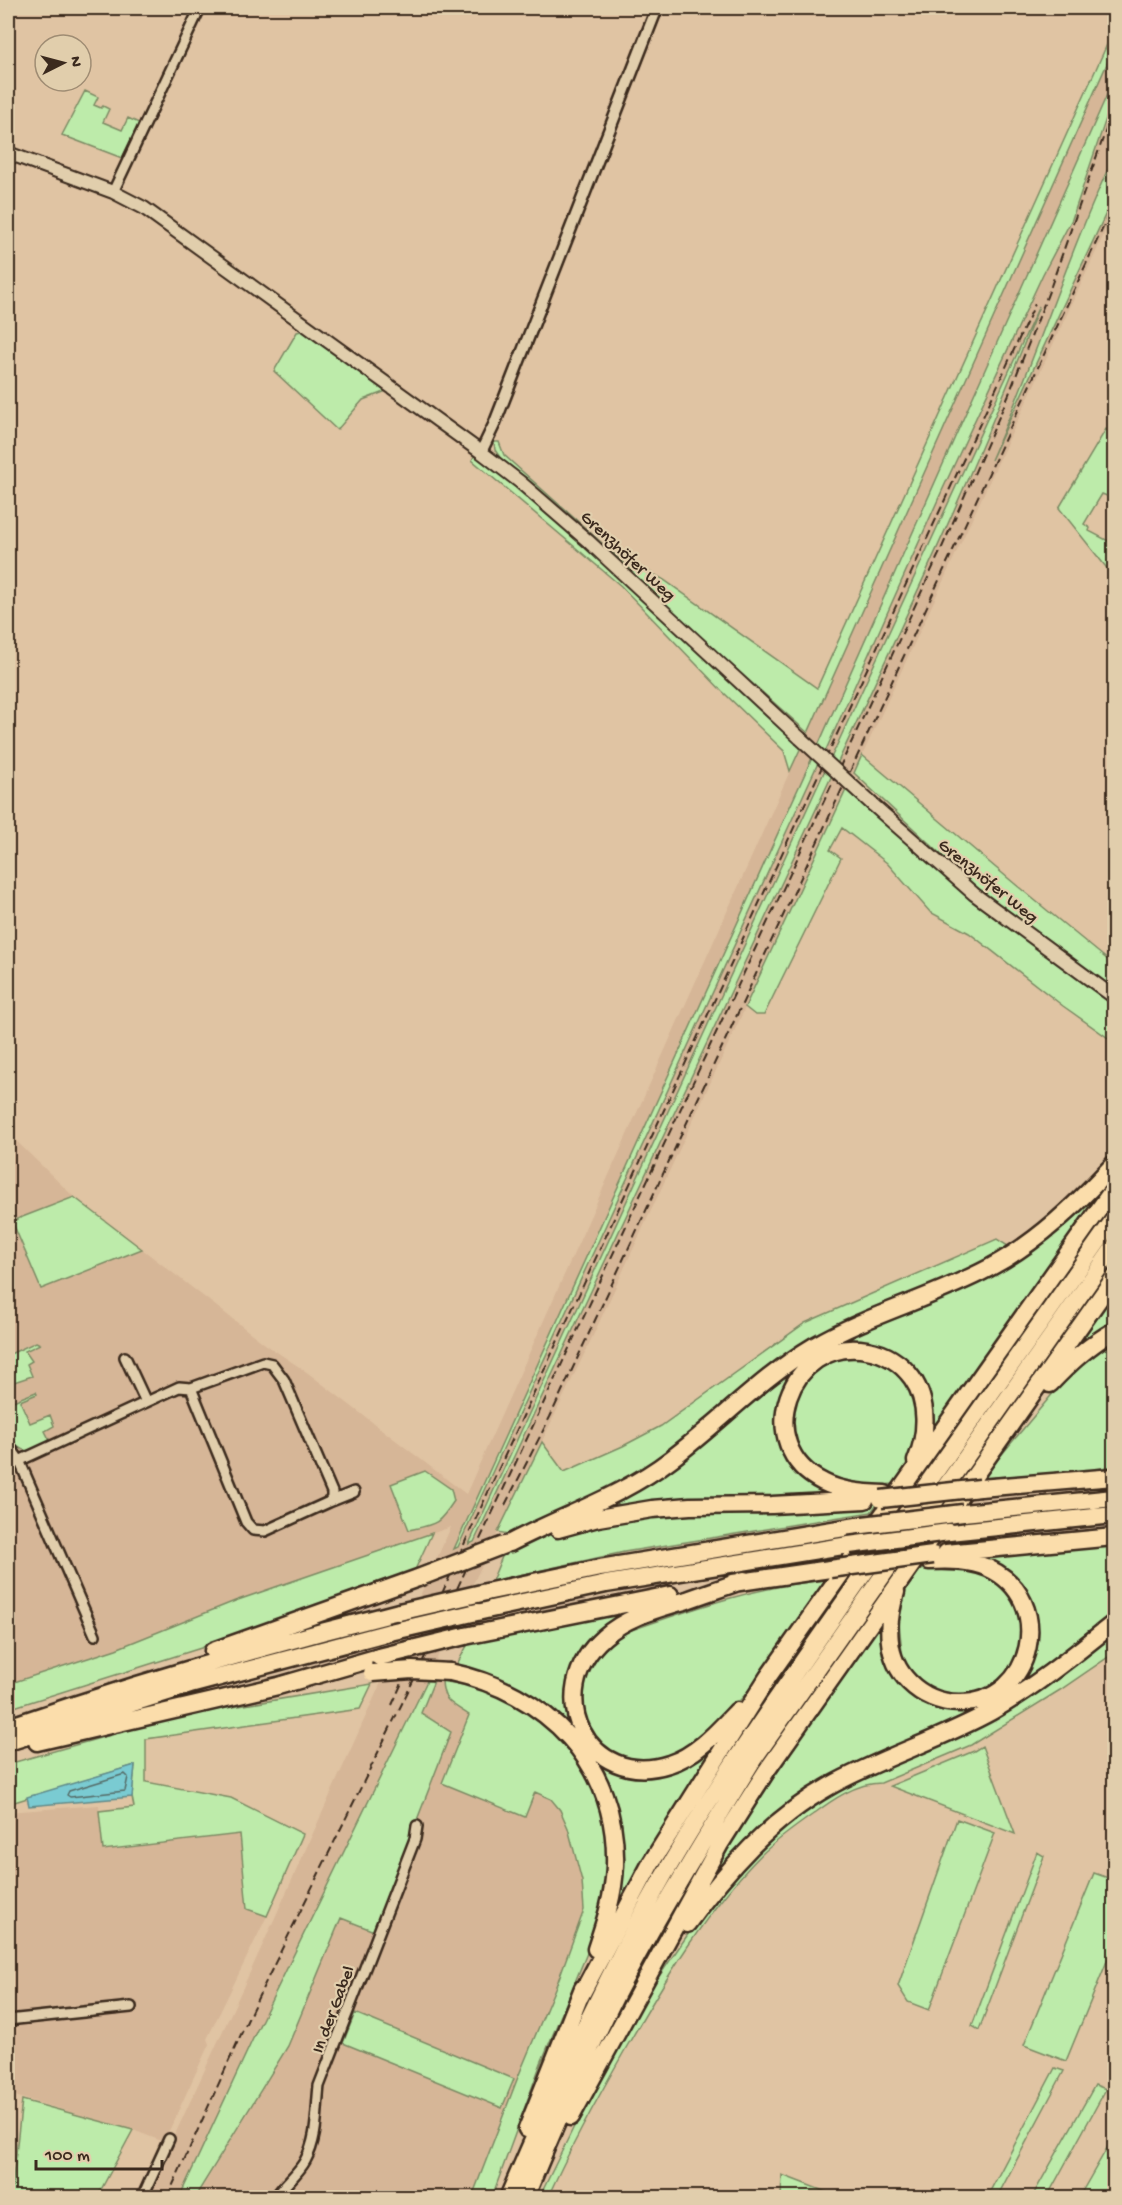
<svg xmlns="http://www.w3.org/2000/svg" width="1122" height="2205" viewBox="0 0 1122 2205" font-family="'Gochi Hand',sans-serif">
<rect width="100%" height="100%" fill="#e0c4a3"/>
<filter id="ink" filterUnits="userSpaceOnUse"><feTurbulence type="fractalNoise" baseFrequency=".0167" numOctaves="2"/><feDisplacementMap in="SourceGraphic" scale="12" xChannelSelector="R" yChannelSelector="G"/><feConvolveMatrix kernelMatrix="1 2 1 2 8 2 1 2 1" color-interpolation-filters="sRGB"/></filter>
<g filter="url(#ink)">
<path fill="#d6b697" d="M1114,48V213L590,1342L257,2030L179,2197H146L264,1942L451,1527L235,1601L116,1649L8,1684V1133L74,1197L12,1221L41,1288L142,1249L265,1344L308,1373L466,1494Z
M434,1681H442L572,1750L590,1946L541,2063L492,2197L196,2198L288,2046L341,1918L374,1930L451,1731L421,1713Z
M99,1805L103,1850L240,1834L247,1908L267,1916L207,2039L209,2044L164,2142L133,2130L8,2094V1812Z"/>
<path fill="#bdebaa" stroke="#7c8a64" stroke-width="1.5" d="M1114,29V48L808,733C705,642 604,549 501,459L495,450L494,442H499L504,455L633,571L637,565L664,580L817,688Z
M1114,79V95L1072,219L1043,274L941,493L825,752L817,748Z
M85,91L98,97L94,105L101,108L103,106L109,109L103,122L122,130L128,118L139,123L122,158L62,135Z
M1114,156V196L991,460C1036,360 1067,255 1114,156Z
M1039,306C979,462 908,613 837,764L831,758Z
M306,330L389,390L363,400L337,430L274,371L297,332Z
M1106,429L1114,435V494L1110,492L1107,496L1102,494L1084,524L1090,528L1089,531L1114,544V577L1059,508Z
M476,453L560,521L802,745L790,771L784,751L722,691L621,586L472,460Z
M862,755L1015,884L1114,965V1042L1063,1006L969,933L930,912L887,863L842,828L830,850L841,858L764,1015H755L745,1007L846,790L997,920L1007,916L854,773Z
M812,758L818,763L458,1547L454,1549Z
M825,770L832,775L474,1542L469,1544Z
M1114,1172V1177L928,1442L919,1419L915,1449L897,1484L874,1485L838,1481L836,1495L713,1499L599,1510L581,1505L508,1534L498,1532L542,1442L564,1472L623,1446L661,1426L805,1323L997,1239L1022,1255Z
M74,1197L142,1249L41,1289L12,1221Z
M1114,1290V1466L1084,1471L982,1478L1070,1373L1062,1362Z
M36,1342L40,1344L25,1351L32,1361L27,1364L32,1376L8,1384V1355Z
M36,1392L37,1394L20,1401L30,1423L50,1415L54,1426L45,1431L50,1441C29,1452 25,1457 8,1437V1403Z
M425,1471L451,1489L454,1501C438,1525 437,1524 409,1530L391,1484Z
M878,1503L871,1512L624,1552L492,1581L504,1552L558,1531L616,1519Z
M432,1533L414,1572L239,1636L8,1709V1684L116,1649L235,1601Z
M1114,1545V1616L1010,1693L977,1712L852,1766L711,1880L725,1851L760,1798L886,1612L889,1659L902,1653L899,1622L906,1590L920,1570L984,1561V1557Z
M828,1580L786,1641L744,1696L709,1732L722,1736L681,1799L615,1915L618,1829L565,1724L530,1695L498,1677L456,1666L468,1644L641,1608L588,1645C666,1619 746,1586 828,1580Z
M1114,1632V1653L1060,1690L971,1745L881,1783C856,1783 832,1800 812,1815C795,1827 777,1840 762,1854C706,1910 665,1980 626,2048C598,2097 571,2146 548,2197L539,2198L587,2100L640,2004L704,1911L735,1872L783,1825L832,1793Z
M427,1681H434L421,1713L451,1732L374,1931L341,1918L288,2046L195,2197L179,2198L257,2030Z
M442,1681L497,1691L555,1730L588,1776L599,1802L607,1830L608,1854L605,1892L590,1946L541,2063L492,2197H472L518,2077L558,1981L584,1910L582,1881L568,1828L560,1810L551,1799L535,1792L525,1817L442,1783L469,1715C452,1703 443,1703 442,1681Z
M372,1684L360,1709L146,1739V1782L231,1798L303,1834L267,1916L247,1909L240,1834L103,1850L99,1811L134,1807L132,1797L135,1765L8,1804V1764L178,1716Z
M982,1746L1015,1834L890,1786L974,1751Z
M957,1819L995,1833L929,2010L908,2002L898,1986Z
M1037,1852L1044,1856L979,2030L972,2026Z
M1094,1873L1114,1880V1944L1066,2061L1024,2045Z
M355,2013L514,2079L502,2108L343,2043Z
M1055,2068L1064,2071L997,2197H987Z
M1095,2085L1106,2089L1047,2197H1032Z
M22,2100L133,2130L97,2197H11Z
M1114,2136V2184L1107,2197H1079Z
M782,2175L839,2197H781Z"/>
<path fill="#7acbd2" stroke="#618b8a" stroke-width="1.5" d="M135,1765L132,1797L29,1806L27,1797Z"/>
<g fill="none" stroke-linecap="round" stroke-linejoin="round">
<path stroke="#546a66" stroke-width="1.5" d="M125,1774L128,1777L125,1791L70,1797L67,1795L69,1791Z"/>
<g stroke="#3b2a1e" stroke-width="14">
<path id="minor" d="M113,192L200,8
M125,1357L146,1402
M8,1444L19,1460L95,1635
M8,1466L179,1387L191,1388L263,1362L272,1364L284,1380L332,1492V1498L329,1502L265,1531L253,1530L246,1522L191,1388
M329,1502L354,1492
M8,2020L131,2007
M142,2198L169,2139
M275,2198C284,2184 298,2174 305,2161C318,2138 316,2111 319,2086L415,1839L417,1826"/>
</g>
<g stroke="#3b2a1e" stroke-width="15">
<path id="tertiary" d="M481,452L494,425L657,8"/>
</g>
<g stroke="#3b2a1e" stroke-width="16">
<path id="secondary" d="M8,153L113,192L144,208L481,452L520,482L588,541L800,738
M872,804L974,894L1114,997"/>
</g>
<g stroke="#3b2a1e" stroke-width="21">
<path id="motorway" d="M1050,1384C1070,1363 1089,1345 1114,1331
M980,1488L1114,1477
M885,1494C864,1493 842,1492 823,1482C751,1447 788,1336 867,1350C885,1353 901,1363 912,1378C929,1402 927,1435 916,1461
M963,1513L1114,1498
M558,1529L598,1518L652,1509L690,1506L772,1505L865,1500
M949,1532L1114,1515
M510,1543C564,1515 623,1496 671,1459C720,1422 762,1377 814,1346C869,1314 933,1298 989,1268C1038,1242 1077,1204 1114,1164
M946,1553L1114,1537
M733,1583L830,1569
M486,1592L600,1568L863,1525
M896,1592C886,1623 885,1658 909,1682C922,1695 940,1703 959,1703C1034,1704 1057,1599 988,1568C970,1560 949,1560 929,1561
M477,1612L606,1584L849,1545
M465,1636L670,1595
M213,1651L418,1578
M450,1672C546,1692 618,1763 615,1865C614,1895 605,1922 596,1949
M737,1711C718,1731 696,1756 669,1764C588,1790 540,1693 604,1637C628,1616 658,1609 687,1600C706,1593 725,1587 744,1580
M8,1727C137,1683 267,1645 399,1612
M8,1742L190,1685L390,1632
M37,1742L278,1686L379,1657
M687,1924C726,1870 771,1819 830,1786C882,1757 940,1740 992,1711C1036,1686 1075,1654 1114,1623
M580,1997L651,1863L768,1677L1114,1188
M571,2117L720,1844L767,1770L1114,1278
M527,2129L583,1988
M508,2198C553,2092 600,1989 656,1889C717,1781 789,1681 860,1579C945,1459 1029,1339 1114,1219
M525,2198C553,2130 582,2063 615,1997C657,1916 705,1838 753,1760L1114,1247"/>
</g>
<use href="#minor" stroke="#e1ceac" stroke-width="9"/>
<use href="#tertiary" stroke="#e1ceac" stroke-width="10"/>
<use href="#secondary" stroke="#e1ceac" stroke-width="12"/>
<use href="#motorway" stroke="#fbddab" stroke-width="16"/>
<path stroke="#3b2a1e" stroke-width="2" stroke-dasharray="9 4.5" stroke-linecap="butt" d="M505,1505L550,1417L1114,204
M392,1705L466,1540L1035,304
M167,2198L252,2010L435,1636L940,552L1009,394L1051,286L1114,107"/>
<g stroke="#3b2a1e" stroke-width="16" stroke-linecap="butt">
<path id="secondary-bridge" d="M800,738L872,804"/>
</g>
<g stroke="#3b2a1e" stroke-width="21" stroke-linecap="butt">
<path id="motorway-bridge" d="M881,1499L980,1488
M863,1525L963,1513
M849,1545L949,1532
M830,1569L933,1555
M418,1578L504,1545
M399,1612L486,1592
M390,1632L477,1612
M379,1657L465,1636
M372,1673L412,1670L450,1672"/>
</g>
<use href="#secondary-bridge" stroke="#e1ceac" stroke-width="12"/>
<use href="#motorway-bridge" stroke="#fbddab" stroke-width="16"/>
</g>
</g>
<g text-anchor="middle" stroke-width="4.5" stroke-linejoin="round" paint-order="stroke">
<g font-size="18" fill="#3b2a1e" stroke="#e1ceac">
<text transform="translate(629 555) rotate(43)" y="6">Grenzhöfer Weg</text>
<text transform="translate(989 880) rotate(39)" y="6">Grenzhöfer Weg</text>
<text transform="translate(332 2009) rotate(-69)" y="6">In der Gabel</text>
</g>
</g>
<rect width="1122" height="2205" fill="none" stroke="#e1ceac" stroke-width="30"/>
<rect x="15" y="15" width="1092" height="2175" fill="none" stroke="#3b2a1e" stroke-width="2" filter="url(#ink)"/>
<g transform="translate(63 63) rotate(84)"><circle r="28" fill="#e1ceac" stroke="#9f8c73" stroke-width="1.5"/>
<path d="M0-4.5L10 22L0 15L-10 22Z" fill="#3b2a1e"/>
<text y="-9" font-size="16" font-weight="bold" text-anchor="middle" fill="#3b2a1e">N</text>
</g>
<path d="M36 2160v9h126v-9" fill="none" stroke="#3b2a1e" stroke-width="3"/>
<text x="45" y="2160" font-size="18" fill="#3b2a1e" stroke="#e1ceac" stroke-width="4.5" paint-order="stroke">100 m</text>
</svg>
